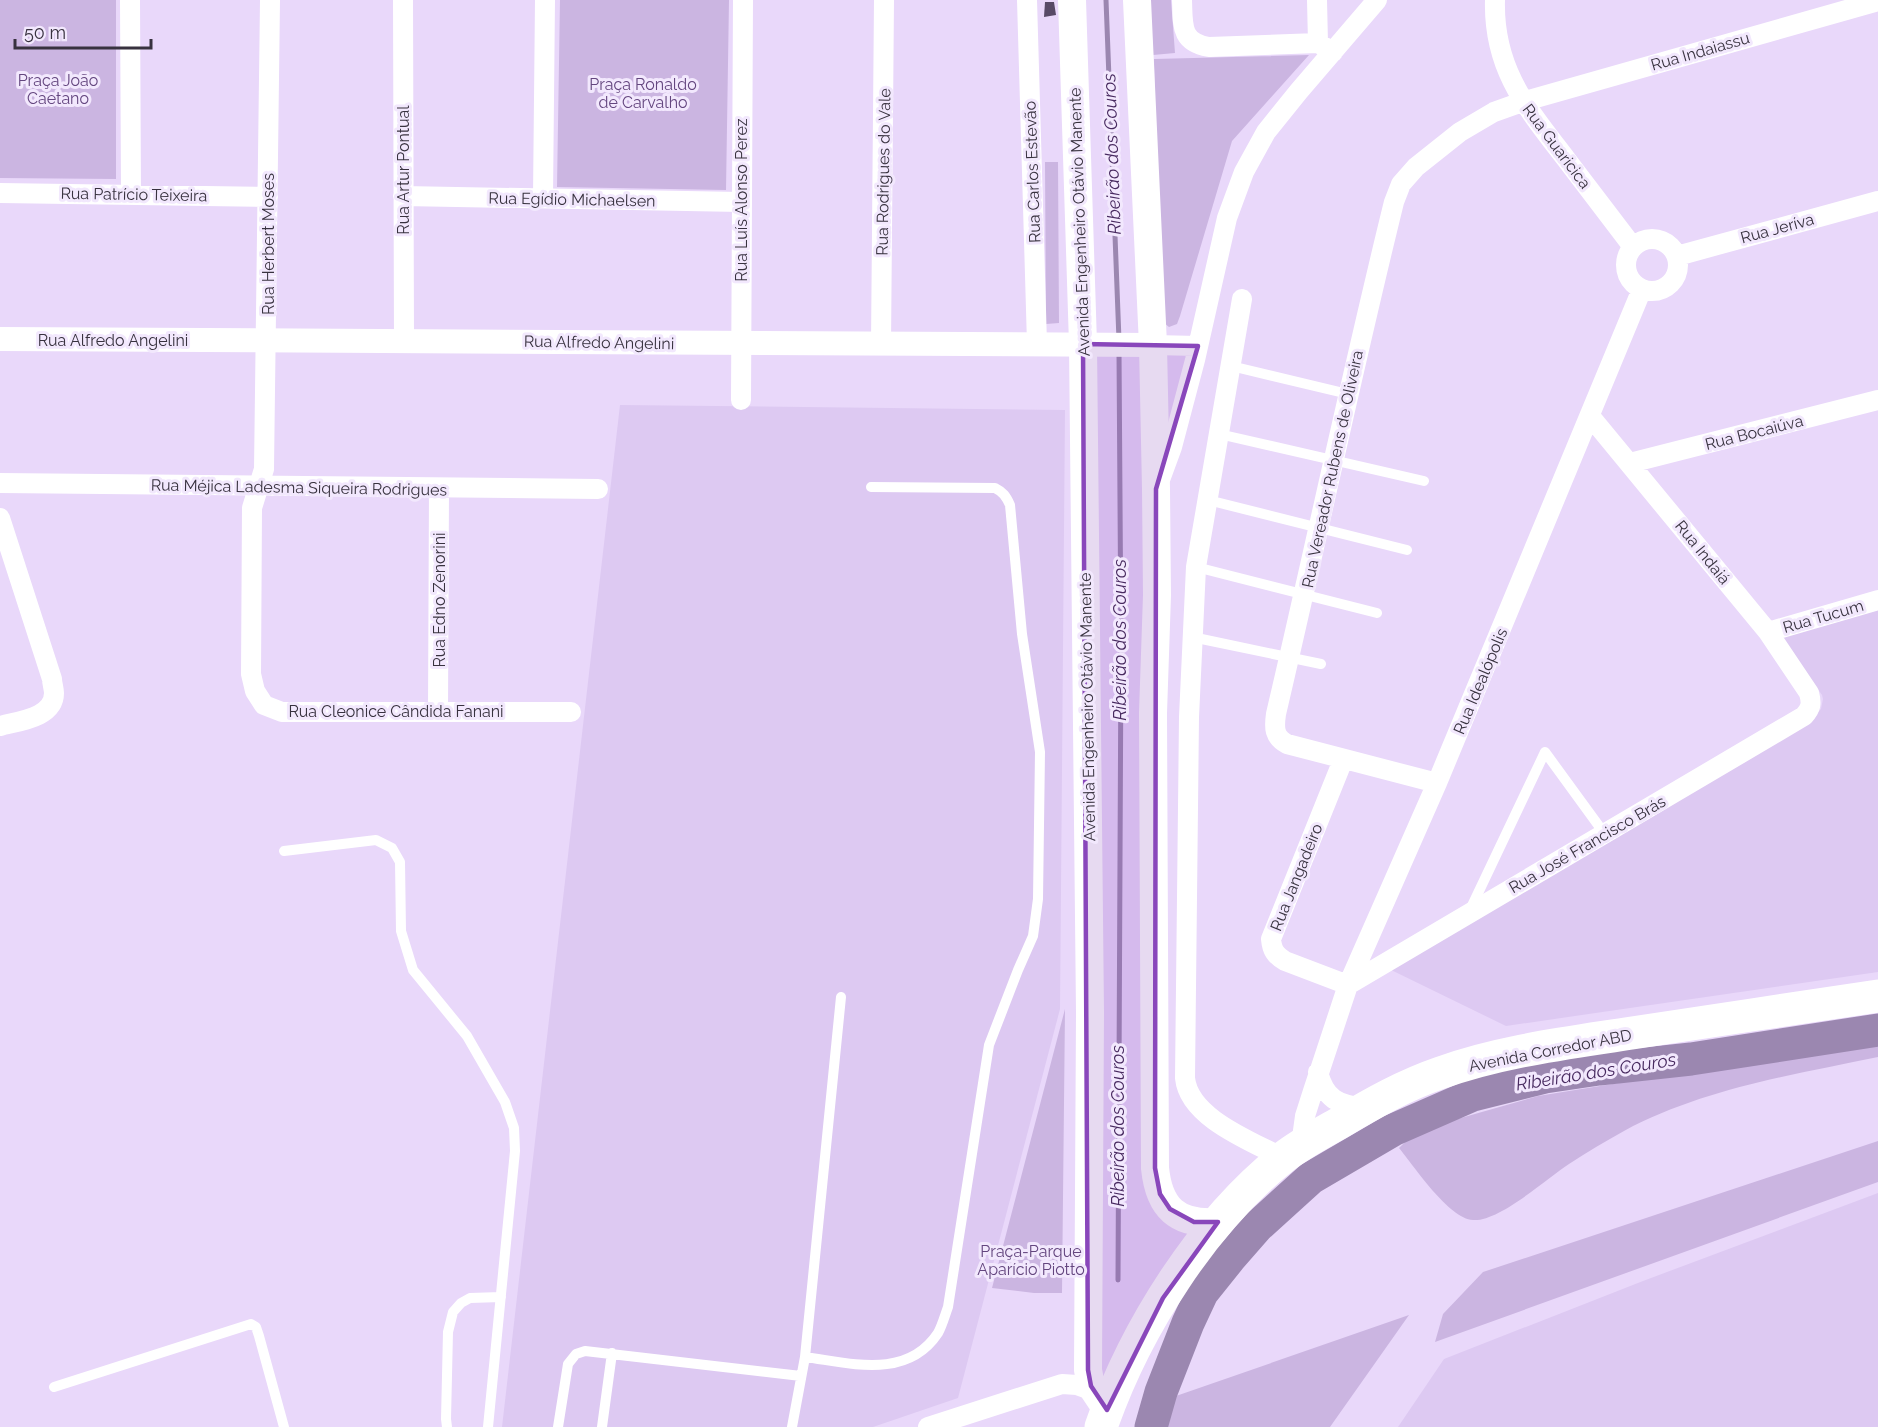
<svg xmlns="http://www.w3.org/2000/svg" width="1878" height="1427" viewBox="0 0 1878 1427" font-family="Raleway,sans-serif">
<rect width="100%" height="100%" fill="#e9d8fa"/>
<path fill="#ddc9f2" d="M620,405L1065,410L1060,1009L958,1398L873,1427H502Z
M1878,607V972L1506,1026L1387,968L1815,715L1821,709L1823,699L1822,695L1779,634Z
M1878,1193V1427H1398L1444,1359L1643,1281Z"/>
<path fill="#cbb5e1" d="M0,0H116V179L0,178Z
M560,0H729L726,190L557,187Z
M1150,0H1171L1175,53L1153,55Z
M1309,55L1232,141L1180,316L1177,324L1169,327L1159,319L1154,59Z
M1045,162H1058L1059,323L1046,324Z
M1065,1009L1062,1293H1034L992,1288Z
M1878,1042V1057C1792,1075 1702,1089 1624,1131C1606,1141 1587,1152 1569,1164C1546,1179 1499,1222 1473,1220C1449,1219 1414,1166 1399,1148L1411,1136L1436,1125L1538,1096L1631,1081L1726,1069Z
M1878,1141V1182L1435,1342L1443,1314L1483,1272Z
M1409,1315L1330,1427H1166L1176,1396Z"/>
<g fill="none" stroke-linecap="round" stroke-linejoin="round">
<path stroke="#9b87b0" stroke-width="5" d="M1106,0L1119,340
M1118,1280L1121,649L1119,352"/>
<path stroke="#9b87b0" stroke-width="33" d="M1151,1427L1161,1392L1188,1323L1202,1293L1230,1258L1258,1226L1311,1178L1393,1130L1473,1095L1545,1077L1599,1069L1691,1059L1878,1030"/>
</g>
<path fill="#584a66" d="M1045,2H1054L1056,15L1044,17Z"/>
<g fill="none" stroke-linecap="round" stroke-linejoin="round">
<path stroke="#fff" stroke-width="10" d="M1231,366L1348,394
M1219,434L1424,481
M1208,500L1407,550
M1196,567L1377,613
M1192,637L1321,664
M284,851L376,840L392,848L400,862L401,931L413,970L467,1036L505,1102L514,1128L515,1151L488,1427
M1470,910L1545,752L1604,833
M805,1357C851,1363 907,1380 938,1333C942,1326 945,1315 948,1307L989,1045L1018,970L1033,936L1038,899L1040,752L1022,634L1010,505C1006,496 1003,492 995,488L871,487
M54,1387L251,1324L256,1327L259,1336L284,1427
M447,1427L446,1419L448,1332L453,1312L461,1303L470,1298L501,1297
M558,1427L568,1364L576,1354L585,1351L801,1376
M602,1427L612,1353
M792,1427L805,1357L841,997"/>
<path stroke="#fff" stroke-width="20" d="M130,0L131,193
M270,0L264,469L252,508L251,674L255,691L264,705L282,712H571
M403,0L404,340
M1027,0L1037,344
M1182,0C1183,25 1180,42 1209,47L1318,43L1333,52
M1317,0L1318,43
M1495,0C1493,69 1527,108 1566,159C1589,189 1611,218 1633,247
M0,193L268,197
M403,196L741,202
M543,197L545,0
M1626 265a26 26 0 1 1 52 0a26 26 0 1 1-52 0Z
M1677,256L1878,201
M1242,299L1196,567L1189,717L1185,1078C1189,1118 1251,1141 1283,1158
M881,345L884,0
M1153,345L1198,346
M741,400L743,0
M1630,463L1878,400
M1161,477L1172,447L1195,360L1227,218L1244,172L1266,132L1299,91L1377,0
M0,483L598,489
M0,518L52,679C52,683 54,689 54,693C54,718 18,721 0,726
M1768,632L1878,600
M438,712L439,488
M1343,760L1271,939C1272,950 1275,955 1285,961L1348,985L1804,716C1811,708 1812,704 1809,693L1768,632L1590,416
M1437,783L1287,744C1274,737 1274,728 1276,714C1316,543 1352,372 1394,202L1401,184L1416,167L1460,132L1494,112L1522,102L1878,1
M1318,1072C1325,1099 1338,1105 1364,1108
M1301,1145L1305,1116L1313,1091L1348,985L1437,783L1642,289
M928,1427L1062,1384L1077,1385L1094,1391"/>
<path stroke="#fff" stroke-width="24" d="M0,339L1153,345"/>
<path stroke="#fff" stroke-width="28" d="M1072,0L1083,344L1090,1013L1088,1370L1091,1386L1107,1410
M1137,0L1153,345L1156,489L1157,595L1153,713L1155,1168C1159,1208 1177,1225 1218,1222"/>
<path stroke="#fff" stroke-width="33" d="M1101,1427C1135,1329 1203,1221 1284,1157C1302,1143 1322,1133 1341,1122C1373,1103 1405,1085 1440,1073C1501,1051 1568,1043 1632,1033C1714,1021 1796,1008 1878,996"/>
</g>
<path fill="#8947bb" fill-opacity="0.2" stroke="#8947bb" stroke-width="4.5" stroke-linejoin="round" d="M1083,344L1198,346L1156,489L1155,1168L1160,1194L1170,1209L1194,1222H1218L1163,1298L1107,1410L1091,1386L1088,1370Z"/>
<g text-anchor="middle" stroke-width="6" stroke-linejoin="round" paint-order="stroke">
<g font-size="16" fill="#38323f" stroke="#f2e8fd">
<text transform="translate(1700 51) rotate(-16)" y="6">Rua Indaiassu</text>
<text transform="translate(1557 146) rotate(53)" y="6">Rua Guaricica</text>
<text transform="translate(403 170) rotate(-90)" y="6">Rua Artur Pontual</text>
<text transform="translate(883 172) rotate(-89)" y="6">Rua Rodrigues do Vale</text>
<text transform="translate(1032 172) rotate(-92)" y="6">Rua Carlos Estevão</text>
<text transform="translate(134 194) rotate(1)" y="6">Rua Patrício Teixeira</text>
<text transform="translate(572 199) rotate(1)" y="6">Rua Egídio Michaelsen</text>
<text transform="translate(741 200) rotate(-90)" y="6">Rua Luís Alonso Perez</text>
<text transform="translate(1079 222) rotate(-92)" y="6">Avenida Engenheiro Otávio Manente</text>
<text transform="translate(1777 228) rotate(-15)" y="6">Rua Jeríva</text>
<text transform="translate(268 244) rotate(-90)" y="6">Rua Herbert Moses</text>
<text x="113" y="346">Rua Alfredo Angelini</text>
<text transform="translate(599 342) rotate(1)" y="6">Rua Alfredo Angelini</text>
<text transform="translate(1754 432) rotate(-14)" y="6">Rua Bocaiúva</text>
<text transform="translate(1332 469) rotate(-78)" y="6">Rua Vereador Rubens de Oliveira</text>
<text transform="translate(299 487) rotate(1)" y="6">Rua Méjica Ladesma Siqueira Rodrigues</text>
<text transform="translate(1703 552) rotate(51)" y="6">Rua Indaiá</text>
<text transform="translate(439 600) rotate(-90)" y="6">Rua Edno Zenorini</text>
<text transform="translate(1823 616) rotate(-16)" y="6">Rua Tucum</text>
<text transform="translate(1480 681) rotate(-67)" y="6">Rua Idealópolis</text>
<text transform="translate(1087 707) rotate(-91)" y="6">Avenida Engenheiro Otávio Manente</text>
<text x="396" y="717">Rua Cleonice Cândida Fanani</text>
<text transform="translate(1587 844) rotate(-30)" y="6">Rua José Francisco Brás</text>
<text transform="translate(1296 877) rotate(-68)" y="6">Rua Jangadeiro</text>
<text transform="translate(1550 1050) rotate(-11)" y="6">Avenida Corredor ABD</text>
</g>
<g font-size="16" fill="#64467f" stroke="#f2e8fd">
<text x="58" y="86">Praça João<tspan x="58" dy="18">Caetano</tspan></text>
<text x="643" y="90">Praça Ronaldo<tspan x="643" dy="18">de Carvalho</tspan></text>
<text x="1031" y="1257">Praça-Parque<tspan x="1031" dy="18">Aparício Piotto</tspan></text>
</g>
<g font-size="18" font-style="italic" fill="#482a60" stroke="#f2e8fd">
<text transform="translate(1112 154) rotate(-92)" y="6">Ribeirão dos Couros</text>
<text transform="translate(1120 640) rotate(-90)" y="6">Ribeirão dos Couros</text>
<text transform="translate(1596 1072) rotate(-9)" y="6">Ribeirão dos Couros</text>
<text transform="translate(1118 1126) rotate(-90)" y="6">Ribeirão dos Couros</text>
</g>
</g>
<path d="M15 39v9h136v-9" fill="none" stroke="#38323f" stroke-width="3"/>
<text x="24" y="39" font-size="18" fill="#38323f" stroke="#f2e8fd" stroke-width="4.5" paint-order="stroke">50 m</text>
</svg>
